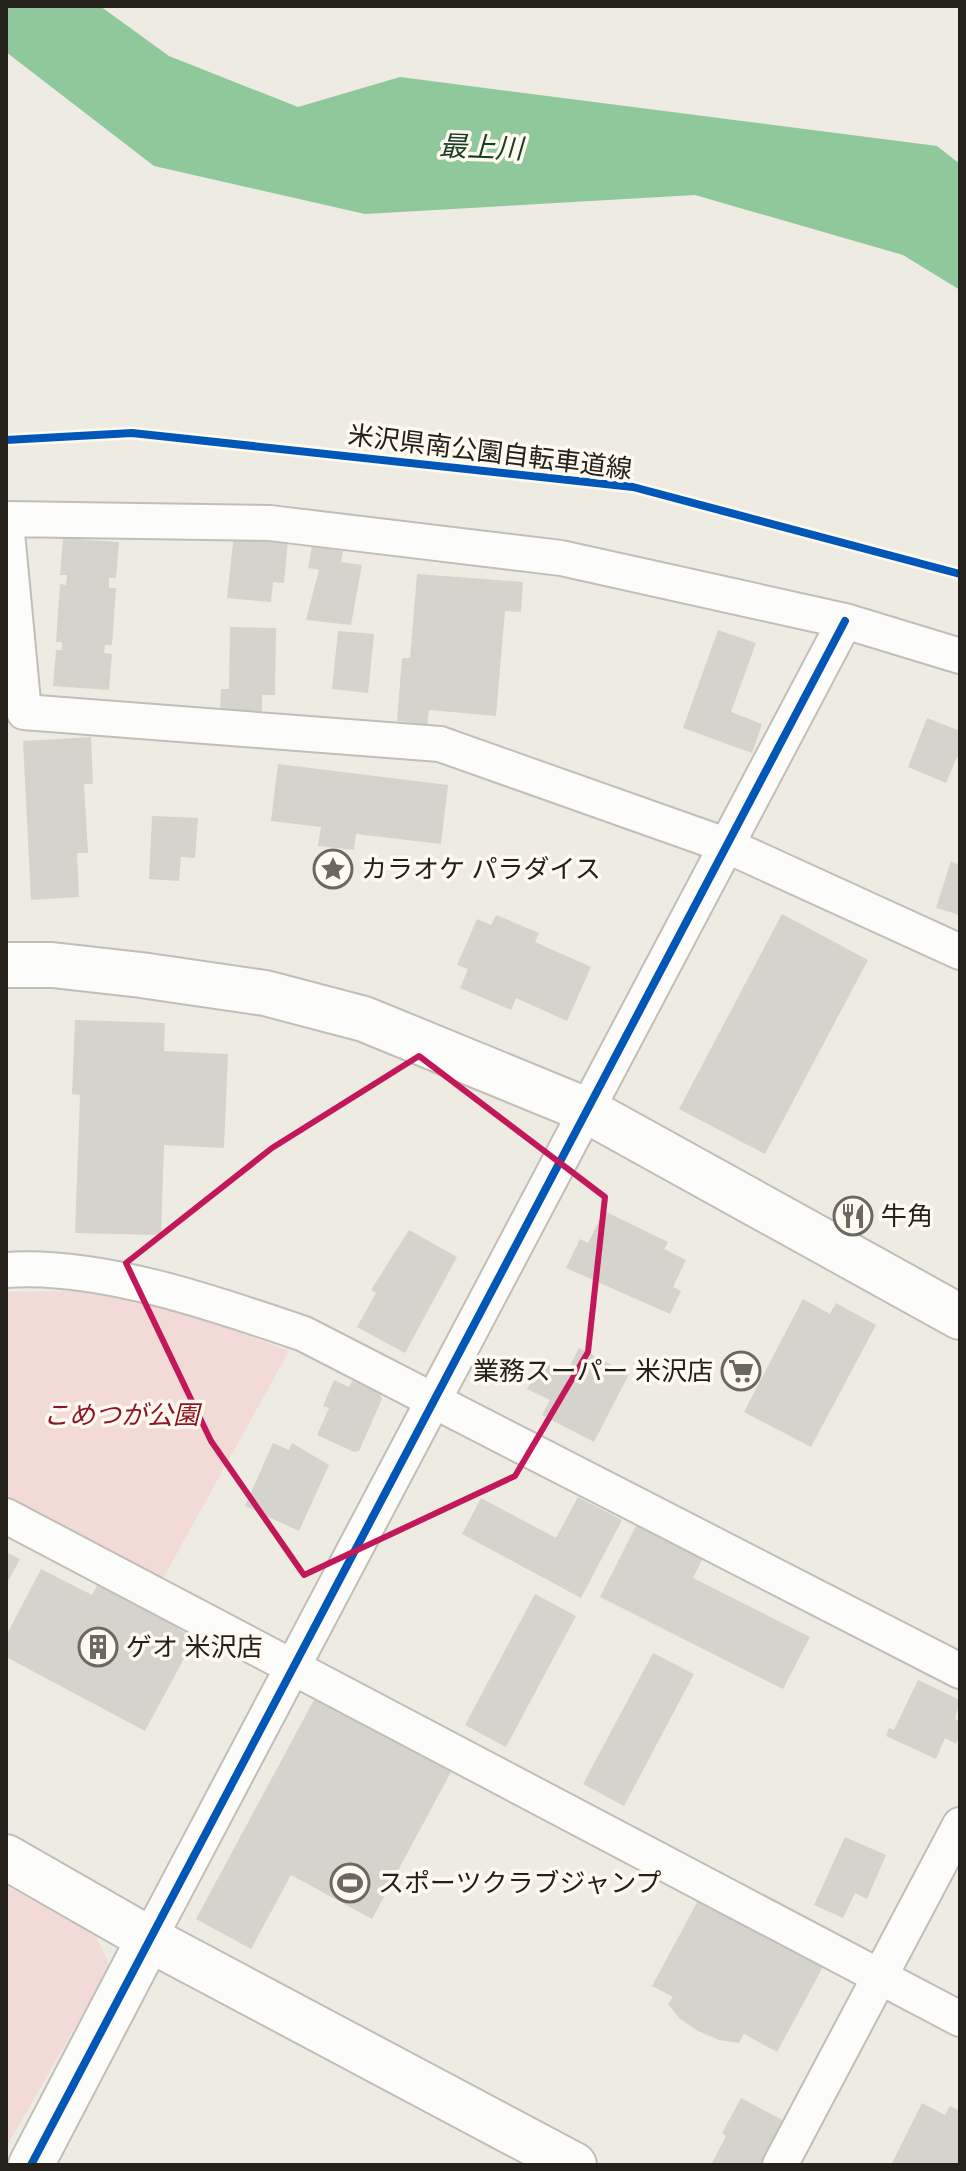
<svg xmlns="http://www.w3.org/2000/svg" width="966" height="2171" viewBox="0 0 966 2171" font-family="'Times New Roman','Noto Sans JP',serif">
<rect width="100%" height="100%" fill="#eeebe2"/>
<path fill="#f2dbd6" d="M78,1291C152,1303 219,1322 289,1351L161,1582L6,1503V1292Z
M6,1886L95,1934L110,1966L6,2148Z"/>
<path fill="#8fc99b" d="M6,6H100L169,56L298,107L400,77L937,146L960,164V290L903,255L695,195L365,214L154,166L6,52Z"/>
<path fill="#d4d4cc" d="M234,534L288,540L284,583L273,582L271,602L227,598Z
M63,538L119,542L116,578H109V588H116L112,645H105L104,653L112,654L109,690L53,686L56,650H62V642H56L60,584L66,585L67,575H60Z
M312,546L343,551L341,562L362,565L351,625L306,620L319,570L308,568Z
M417,574L523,582L521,612L505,611L496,716L429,710L426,736L409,734L410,722L397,721L402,658H410Z
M230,627L276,628L275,695H262V713H220L221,689H229Z
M718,630L756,643L731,712L762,724L752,753L683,728Z
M338,631L374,634L368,693L332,689Z
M927,718L960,731V758L957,757L946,783L908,767Z
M91,737L93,784H84L88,853H77L79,897L31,900L23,741Z
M278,764L448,785L441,844L356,834L354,850L318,846L321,827L271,821Z
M152,816L198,818L195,858L181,857L179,881L149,879Z
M960,858V915L936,908L951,861L957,864Z
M782,914L868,960L765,1154L679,1109Z
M496,915L539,933L535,942L591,967L567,1021L516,998L511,1010L460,988L468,969L457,965L477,919L491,925Z
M75,1020L165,1023L164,1051L228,1054L224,1148L164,1145L161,1235L75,1233L80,1095L72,1094Z
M604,1211L668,1242L664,1249L686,1260L673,1287L681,1291L670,1314L566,1268L580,1239L588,1243Z
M409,1230L457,1257L405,1353L357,1327L376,1293L371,1290Z
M803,1299L830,1314L836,1303L876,1325L811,1447L744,1412Z
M579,1348L629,1374L594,1442L542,1415L550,1400L527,1389L541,1361L566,1374Z
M334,1380L349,1387L352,1381L379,1393L382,1399L359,1451L354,1452L317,1435L329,1408L323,1406Z
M273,1443L289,1450L292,1443L329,1465L299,1531L245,1506Z
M578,1497L622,1520L581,1598L462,1534L481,1498L556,1538Z
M640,1518L706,1552L693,1578L810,1637L783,1689L600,1597Z
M6,1552L20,1559L6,1585Z
M41,1569L92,1595L100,1580L180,1622L177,1628L195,1638L145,1731L6,1657V1636Z
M535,1594L576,1616L506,1747L465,1725Z
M653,1653L694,1674L624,1806L583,1784Z
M918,1680L960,1700L955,1719L960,1721V1735L956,1744L945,1738L936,1759L886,1736L889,1728L894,1730Z
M315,1698L452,1770L372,1919L291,1875L251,1949L196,1919Z
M845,1837L886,1855L867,1899L855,1893L843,1918L814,1905Z
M700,1897L824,1965L777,2052L744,2034L739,2043L719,2040L698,2031L679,2018L668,2004L673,1997L652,1986Z
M741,2098L788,2123L765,2165H711L726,2136L722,2133Z
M922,2103L945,2115L950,2106L960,2111V2165H891Z"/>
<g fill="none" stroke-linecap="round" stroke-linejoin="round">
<g stroke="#c1beb7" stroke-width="38">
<path id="street" d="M6,519L270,523L561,558L845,621L960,656
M6,522L24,712L440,744L728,846L960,952
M6,1270C99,1263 217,1304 304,1334L960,1671
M6,1516L960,2019
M149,1939L845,621
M780,2165L960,1825"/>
</g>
<g stroke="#c1beb7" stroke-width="48">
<path id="secondary" d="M6,965H52L141,975L265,993L364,1019L586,1110L960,1317
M6,1857L149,1939L574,2165
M31,2165L149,1939"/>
</g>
<use href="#street" stroke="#fcfcfb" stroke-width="34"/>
<use href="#secondary" stroke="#fcfcfb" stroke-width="44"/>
<g stroke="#fffaf0" stroke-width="13">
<path id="cycleway" d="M6,440L132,433L633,487L960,574
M31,2165L845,621"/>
</g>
<use href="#cycleway" stroke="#0057b8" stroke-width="8"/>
</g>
<path fill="none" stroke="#c2185b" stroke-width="6" stroke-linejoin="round" d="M419,1056L605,1197L588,1352L515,1476L304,1575L211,1441L126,1263L272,1148Z"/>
<defs>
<g id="sight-ring" transform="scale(2)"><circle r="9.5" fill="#fffaf0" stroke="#6b6861" stroke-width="1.5"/><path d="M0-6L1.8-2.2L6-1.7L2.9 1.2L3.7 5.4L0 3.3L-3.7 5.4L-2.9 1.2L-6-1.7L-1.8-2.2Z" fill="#6b6861"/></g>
<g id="restaurant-ring" transform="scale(2)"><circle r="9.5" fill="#fffaf0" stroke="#6b6861" stroke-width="1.5"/><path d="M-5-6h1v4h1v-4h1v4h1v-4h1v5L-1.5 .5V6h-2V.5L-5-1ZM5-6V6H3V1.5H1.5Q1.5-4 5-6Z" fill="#6b6861"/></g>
<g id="supermarket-ring" transform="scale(2)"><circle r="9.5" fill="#fffaf0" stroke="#6b6861" stroke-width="1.5"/><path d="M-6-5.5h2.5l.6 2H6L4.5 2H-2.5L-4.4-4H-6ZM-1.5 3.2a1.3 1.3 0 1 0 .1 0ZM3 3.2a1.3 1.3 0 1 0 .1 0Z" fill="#6b6861"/></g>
<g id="building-ring" transform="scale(2)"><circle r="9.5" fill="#fffaf0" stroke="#6b6861" stroke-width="1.5"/><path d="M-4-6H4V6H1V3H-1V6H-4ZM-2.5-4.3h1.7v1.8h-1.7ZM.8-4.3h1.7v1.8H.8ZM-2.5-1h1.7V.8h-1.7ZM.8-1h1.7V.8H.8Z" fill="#6b6861"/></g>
<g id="stadium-ring" transform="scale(2)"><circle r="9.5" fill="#fffaf0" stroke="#6b6861" stroke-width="1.5"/><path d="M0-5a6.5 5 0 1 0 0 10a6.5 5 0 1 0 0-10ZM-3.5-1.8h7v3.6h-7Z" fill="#6b6861"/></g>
</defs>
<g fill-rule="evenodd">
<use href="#sight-ring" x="333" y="869"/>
<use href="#restaurant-ring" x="853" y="1216"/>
<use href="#supermarket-ring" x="741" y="1371"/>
<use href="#building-ring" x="98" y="1647"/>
<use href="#stadium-ring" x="350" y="1883"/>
</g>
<g text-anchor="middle" stroke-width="7" stroke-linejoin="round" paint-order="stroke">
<g font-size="26" fill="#24211b" stroke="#fffaf0">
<text transform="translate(490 452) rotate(7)" y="9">米沢県南公園自転車道線</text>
</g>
<g font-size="26" fill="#24211b" stroke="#fffaf0" text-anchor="start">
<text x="361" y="878">カラオケ パラダイス</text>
<text x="881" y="1225">牛角</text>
<text x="713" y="1380" text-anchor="end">業務スーパー 米沢店</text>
<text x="126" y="1656">ゲオ 米沢店</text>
<text x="378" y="1892">スポーツクラブジャンプ</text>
</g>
<g font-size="26" font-style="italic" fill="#8f1524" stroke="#fffaf0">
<text x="121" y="1424">こめつが公園</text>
</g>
<g font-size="28" font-style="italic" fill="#1a3e24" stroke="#fffaf0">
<text transform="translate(481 147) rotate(2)" y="10">最上川</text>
</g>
</g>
<rect width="966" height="2171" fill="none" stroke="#24211b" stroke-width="16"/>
</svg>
